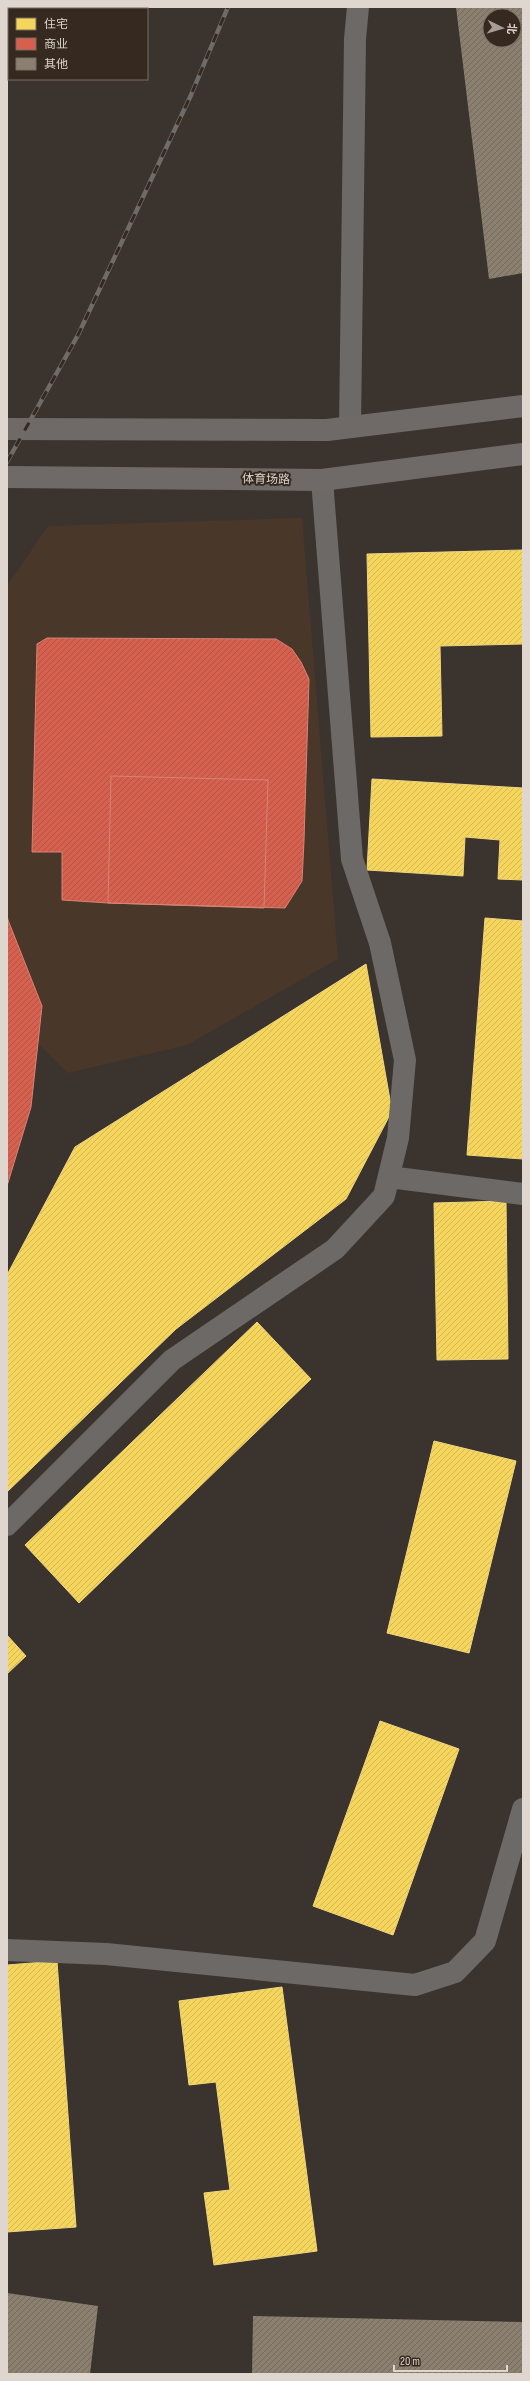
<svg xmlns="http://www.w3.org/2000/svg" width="530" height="2381" viewBox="0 0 530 2381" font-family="'Sofia Sans Condensed','Noto Sans SC',sans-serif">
<defs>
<pattern id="homes-hatch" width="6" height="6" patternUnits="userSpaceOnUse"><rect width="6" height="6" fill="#f6d55c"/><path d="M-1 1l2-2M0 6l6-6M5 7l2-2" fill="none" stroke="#d2b756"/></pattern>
<pattern id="shops-hatch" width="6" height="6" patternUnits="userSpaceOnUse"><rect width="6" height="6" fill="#d6604d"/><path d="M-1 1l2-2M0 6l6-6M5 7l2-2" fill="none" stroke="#aa5648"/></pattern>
<pattern id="building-hatch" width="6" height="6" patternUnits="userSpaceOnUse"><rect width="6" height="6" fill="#8b806f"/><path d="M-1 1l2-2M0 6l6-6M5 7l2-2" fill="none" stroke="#726a5e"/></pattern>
</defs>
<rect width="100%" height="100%" fill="#3b342e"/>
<path fill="#49372a" d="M302,518L338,959L187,1045L68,1073L7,1012V586L48,526Z"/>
<path fill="url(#homes-hatch)" stroke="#efd57e" d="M523,550V644L440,646L442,736L371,737L367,554Z
M372,779L523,788V880L498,879L500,840L465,837L463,876L367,870Z
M485,918L523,921V1159L467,1155Z
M366,964L392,1111L346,1199L176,1329L7,1492V1275L75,1147Z
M506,1201L508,1359L437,1360L434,1203Z
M257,1322L311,1379L79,1603L25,1545Z
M434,1441L516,1461L469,1653L387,1633Z
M7,1635L26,1656L7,1674Z
M380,1721L459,1749L393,1935L313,1906Z
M57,1961L76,2227L7,2232V1965Z
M282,1987L317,2251L214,2265L204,2193L230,2190L216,2082L189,2085L179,2001Z"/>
<path fill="url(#shops-hatch)" stroke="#d88374" d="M47,638L276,639L292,649L301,662L309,679L304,841L302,881L285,908L108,903L62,900V852H32L37,644Z
M111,776L268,780L264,908L108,903Z
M7,914L8,920L42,1006L31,1107L7,1186Z"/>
<path fill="url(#building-hatch)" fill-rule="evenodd" d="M456,7H523V273L489,279ZM490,16H514V40H490Z
M7,2293L98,2306L90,2374H7Z
M253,2316L523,2322V2374H252Z"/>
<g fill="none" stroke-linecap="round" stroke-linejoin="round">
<path stroke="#6c6967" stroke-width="17" d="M53,9L58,7
M7,28L9,27"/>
<path stroke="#6c6967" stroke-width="22" d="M350,427L355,39L358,7
M389,1177L523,1194
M7,1525L172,1360L335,1249L384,1196L398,1138L405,1060L380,943L352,859L322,480
M7,1950L106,1954L415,1985L455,1972L485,1941L523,1809"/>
<path stroke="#6f6a68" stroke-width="22" d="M7,429L327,430L523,406
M7,477L322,480L523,454"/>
<g stroke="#6f6b68" stroke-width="4.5">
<path id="rail" d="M7,462L78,335L191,95L228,7"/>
</g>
<use href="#rail" stroke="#36291f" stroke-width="3" stroke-dasharray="9" stroke-linecap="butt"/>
</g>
<g text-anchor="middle" stroke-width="4" stroke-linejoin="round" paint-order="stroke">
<g font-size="12" fill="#ded6cf" stroke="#36291f">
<text transform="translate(266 479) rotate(1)" y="4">体育场路</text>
</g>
</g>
<rect width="530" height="2381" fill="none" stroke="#ded6cf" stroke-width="16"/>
<rect x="8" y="8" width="140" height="72" fill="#36291f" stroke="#796e65"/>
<rect x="16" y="18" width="20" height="12" fill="#f6d55c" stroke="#796e65"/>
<text x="44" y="28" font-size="12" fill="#ded6cf">住宅</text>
<rect x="16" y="38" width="20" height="12" fill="#d6604d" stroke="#796e65"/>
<text x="44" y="48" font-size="12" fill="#ded6cf">商业</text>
<rect x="16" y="58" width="20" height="12" fill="#8b806f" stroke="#796e65"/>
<text x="44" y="68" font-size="12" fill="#ded6cf">其他</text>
<g transform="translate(502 28) rotate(95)"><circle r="19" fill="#36291f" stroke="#796e65"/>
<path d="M0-3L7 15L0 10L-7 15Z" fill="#a59d97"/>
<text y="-6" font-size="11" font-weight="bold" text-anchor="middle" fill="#ded6cf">北</text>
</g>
<path d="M394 2365v6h113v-6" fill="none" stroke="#ded6cf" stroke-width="2"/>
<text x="400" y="2365" font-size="12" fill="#ded6cf" stroke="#36291f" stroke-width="3" paint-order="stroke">20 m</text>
</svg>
